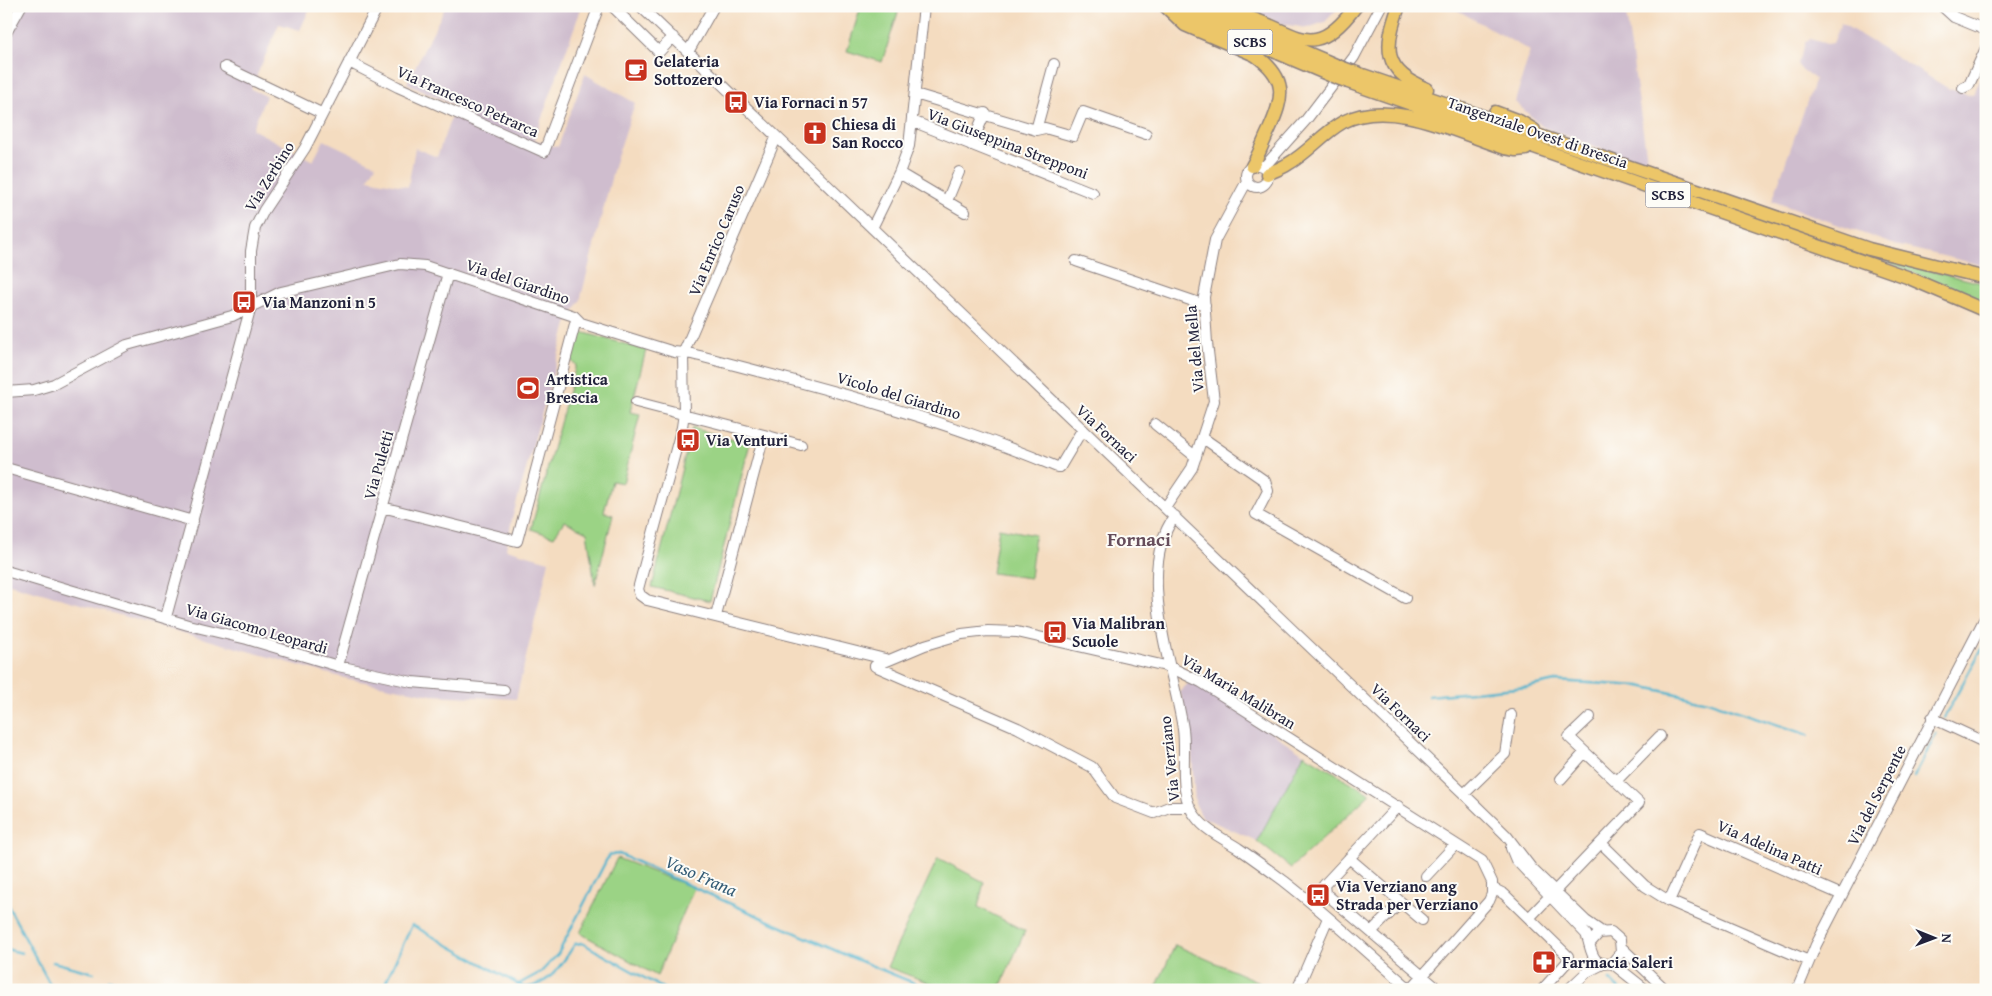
<svg xmlns="http://www.w3.org/2000/svg" width="1992" height="996" viewBox="0 0 1992 996" font-family="'Gentium Book Plus',serif">
<rect width="100%" height="100%" fill="#fdfcf7"/>
<filter id="ink" filterUnits="userSpaceOnUse"><feTurbulence type="fractalNoise" baseFrequency=".02" numOctaves="2"/><feDisplacementMap in="SourceGraphic" scale="10" xChannelSelector="R" yChannelSelector="G"/><feConvolveMatrix kernelMatrix="1 2 1 2 8 2 1 2 1" color-interpolation-filters="sRGB"/></filter>
<filter id="wash" filterUnits="userSpaceOnUse"><feTurbulence type="fractalNoise" baseFrequency=".0096" numOctaves="4" result="noise"/><feDisplacementMap in="SourceGraphic" scale="20" xChannelSelector="R" yChannelSelector="G"/><feGaussianBlur stdDeviation="1.12" result="paint"/><feColorMatrix in="noise" values="0 0 0 0 0 0 0 0 0 0 0 0 0 0 0 0 0 1.4 0 .05"/><feComposite in="paint" operator="in"/></filter>
<g filter="url(#wash)">
<rect width="100%" height="100%" fill="#f4dcc0"/>
<path fill="#cfbdce" d="M6,6H311L300,30L279,24L251,89L266,96L252,129L313,161L324,140L376,165L368,179L408,187L415,148L437,157L455,106L407,83L446,6H582L534,140L558,147L585,74L635,103L615,163L580,301L567,324L512,519L506,549L549,561L516,699L431,695L344,678L6,583Z
M1245,6H1340L1325,22L1307,28L1283,24L1245,8Z
M1450,6H1625L1648,166L1543,127L1515,102L1530,51Z
M1841,23L1949,89L1973,95L1986,68V266L1895,245L1772,201L1815,79L1800,68L1798,63L1806,41L1810,39L1827,44L1833,43Z
M1191,680L1304,754L1257,841L1202,817L1195,803L1190,726L1180,692Z"/>
<path fill="#9bd385" stroke="#5e7a60" d="M861,6H900L882,62L847,51Z
M1877,258L1986,284V305L1937,282Z
M578,331L646,350L630,412L640,414L623,483L612,481L604,512L613,515L595,585L587,532L564,521L554,537L531,529L576,365L569,359Z
M692,428L750,443L710,601L652,587Z
M999,528L1035,535L1030,578L992,573Z
M1304,754L1370,794L1291,868L1257,841Z
M617,858L694,888L657,976L580,933Z
M938,858L984,882L978,907L1025,931L999,990H948L887,967Z
M1175,945L1277,990H1155Z"/>
<g fill="none" stroke-linecap="round" stroke-linejoin="round">
<path stroke="#4fb4ce" stroke-width="2.5" d="M1428,696L1528,687L1555,681L1640,686L1708,701L1808,735
M1944,718L1986,641
M1914,777L1936,734
M6,902L53,990
M6,949L22,953
M53,962L94,973
M109,980L168,990
M1610,980L1620,990
M517,985L541,972L558,954L609,855L619,854L841,953L931,990
M382,990L412,925L525,988C551,984 561,965 575,944L582,943L666,990"/>
</g>
</g>
<g filter="url(#ink)">
<g fill="none" stroke-linecap="round" stroke-linejoin="round">
<g stroke="#8b7f7e" stroke-width="12">
<path id="minor" d="M612,6L659,52L673,37
M640,6L1464,794L1506,835L1532,869L1586,921L1602,932
M1942,6L1954,17L1986,30
M6,33L21,6
M688,52L714,6
M349,62L398,87L544,152L599,6
M225,67L321,113
M1963,88L1969,85L1986,48
M915,94L1036,130L1045,128L1073,136L1083,112L1146,134
M912,121L1093,193
M1036,130L1054,64
M776,138L683,354L684,413L682,427L638,589L640,595L647,600L889,660
M971,145L985,113
M1246 176a11 11 0 1 1 22 0a11 11 0 1 1-22 0Z
M1264,167L1306,120L1354,57L1381,6
M899,173L965,212
M947,201L959,172
M872,228L899,173L909,146L924,6
M1076,261L1205,305
M6,392L34,390L54,384L127,345L232,316L281,292L400,264L425,266L574,316L581,323L674,352L692,354C816,386 939,417 1057,467H1060L1082,430
M636,402L764,435L716,616
M1155,424L1196,457
M764,435L801,445
M1203,438L1265,481L1268,491L1256,514L1405,598
M6,468L193,521
M382,507L517,541L576,320
M1165,508L1192,468L1214,401L1207,343L1204,297L1215,240L1247,181
M1175,516C1134,570 1174,668 1183,729C1187,757 1177,794 1196,817C1206,831 1224,839 1238,848C1254,859 1269,870 1284,881C1328,915 1369,954 1411,990
M6,571L188,625L247,639L338,666L412,682L504,690
M166,617L251,306V251L255,228L264,210L305,148L378,6
M338,666L448,273
M875,666L925,645L962,634L988,631L1017,632L1170,667L1201,682L1482,861L1492,882V894L1489,901L1410,990
M875,666L1018,728L1092,767L1115,798L1154,813L1169,807H1189
M1932,718L1986,743
M1561,779L1585,752
M1617,780L1660,736
M1464,794L1505,754L1511,715
M1398,806L1324,885L1325,893L1439,990
M1601,843L1645,886L1669,901L1700,833L1842,895
M1511,848L1516,860L1586,934C1592,948 1590,968 1612,963L1621,952L1620,940L1611,932L1599,933L1590,943
M1349,858L1422,920
M1426,876L1455,845
M1492,888L1504,894L1568,956V961L1542,990
M1669,901L1809,961
M1529,918L1639,803L1569,737L1590,717
M1371,932L1401,902
M1622,948L1666,990
M1612,963L1646,990
M1297,990L1328,918
M1568,990L1587,972L1603,964
M1797,990L1816,945L1986,616"/>
</g>
<g stroke="#8b7f7e" stroke-width="15">
<path id="major" d="M1165,6L1185,25L1255,55C1288,78 1284,97 1269,130C1263,142 1259,155 1252,166
M1168,6L1332,76
M1198,6L1338,66
M1399,6C1384,47 1382,71 1427,89
M1216,14C1226,14 1237,14 1247,17C1298,32 1313,64 1356,6
M1354,72L1869,249L1986,278
M1348,82L1907,277L1986,311
M1495,112L1519,121L1534,130
M1267,174C1274,171 1282,168 1288,164C1308,153 1323,133 1343,122C1390,97 1458,133 1505,148L1516,150L1526,149"/>
</g>
<use href="#minor" stroke="#fff" stroke-width="10"/>
<use href="#major" stroke="#ecc669" stroke-width="12"/>
<g stroke="#8b7f7e" stroke-width="15" stroke-linecap="butt">
<path id="major-bridge" d="M1338,66L1354,72
M1332,76L1348,82"/>
</g>
<use href="#major-bridge" stroke="#ecc669" stroke-width="12"/>
</g>
</g>
<defs>
<g id="cafe-square" transform="scale(1.25)"><rect x="-9" y="-9" width="18" height="18" rx="4" fill="#c8321e" stroke="#fdfcf7"/><path d="M-5.5-4.5H6V0H3Q3 3.5 0 3.5H-2.5Q-5.5 3.5-5.5 0ZM3-3.2v2h1.7v-2ZM-6 4.5H4V6H-6Z" fill="#fff"/></g>
<g id="bus-square" transform="scale(1.25)"><rect x="-9" y="-9" width="18" height="18" rx="4" fill="#c8321e" stroke="#fdfcf7"/><path d="M-5-6H5V4H4V6H2V4H-2V6H-4V4H-5ZM-3.5-4V0h7V-4ZM-3.5 1.2v1.5H-2V1.2ZM2 1.2v1.5H3.5V1.2Z" fill="#fff"/></g>
<g id="church-square" transform="scale(1.25)"><rect x="-9" y="-9" width="18" height="18" rx="4" fill="#c8321e" stroke="#fdfcf7"/><path d="M-1.2-6h2.4v3.5h3.3v2.4h-3.3V6h-2.4V-.1h-3.3v-2.4h3.3Z" fill="#fff"/></g>
<g id="stadium-square" transform="scale(1.25)"><rect x="-9" y="-9" width="18" height="18" rx="4" fill="#c8321e" stroke="#fdfcf7"/><path d="M0-5a6.5 5 0 1 0 0 10a6.5 5 0 1 0 0-10ZM-3.5-1.8h7v3.6h-7Z" fill="#fff"/></g>
<g id="pharmacy-square" transform="scale(1.25)"><rect x="-9" y="-9" width="18" height="18" rx="4" fill="#c8321e" stroke="#fdfcf7"/><path d="M-2-6h4v4h4v4h-4v4h-4v-4h-4v-4h4Z" fill="#fff"/></g>
</defs>
<g fill-rule="evenodd">
<use href="#cafe-square" x="636" y="70"/>
<use href="#bus-square" x="736" y="102"/>
<use href="#church-square" x="815" y="133"/>
<use href="#bus-square" x="244" y="302"/>
<use href="#stadium-square" x="528" y="388"/>
<use href="#bus-square" x="688" y="440"/>
<use href="#bus-square" x="1055" y="632"/>
<use href="#bus-square" x="1318" y="895"/>
<use href="#pharmacy-square" x="1544" y="962"/>
</g>
<g text-anchor="middle" stroke-width="4" stroke-linejoin="round" paint-order="stroke">
<g fill="#fdfcf7" stroke="#646373" stroke-width="1">
<rect x="1227.5" y="29.5" width="45" height="25" rx="4"/>
<rect x="1645.5" y="182.5" width="45" height="25" rx="4"/>
</g>
<g font-size="15" font-weight="bold" fill="#22223b">
<text x="1250" y="47">SCBS</text>
<text x="1668" y="200">SCBS</text>
</g>
<g font-size="16" font-weight="bold" fill="#22223b" stroke="#fdfcf7" text-anchor="start">
<text x="654" y="67">Gelateria<tspan x="654" dy="18">Sottozero</tspan></text>
<text x="754" y="108">Via Fornaci n 57</text>
<text x="832" y="130">Chiesa di<tspan x="832" dy="18">San Rocco</tspan></text>
<text x="262" y="308">Via Manzoni n 5</text>
<text x="546" y="385">Artistica<tspan x="546" dy="18">Brescia</tspan></text>
<text x="706" y="446">Via Venturi</text>
<text x="1072" y="629">Via Malibran<tspan x="1072" dy="18">Scuole</tspan></text>
<text x="1336" y="892">Via Verziano ang<tspan x="1336" dy="18">Strada per Verziano</tspan></text>
<text x="1562" y="968">Farmacia Saleri</text>
</g>
<g font-size="16" fill="#22223b" stroke="#fdfcf7">
<text transform="translate(468 101) rotate(24)" y="6">Via Francesco Petrarca</text>
<text transform="translate(1538 132) rotate(19)" y="6">Tangenziale Ovest di Brescia</text>
<text transform="translate(1008 143) rotate(21)" y="6">Via Giuseppina Strepponi</text>
<text transform="translate(269 176) rotate(-58)" y="6">Via Zerbino</text>
<text transform="translate(716 240) rotate(-67)" y="6">Via Enrico Caruso</text>
<text transform="translate(518 281) rotate(19)" y="6">Via del Giardino</text>
<text transform="translate(1194 349) rotate(-95)" y="6">Via del Mella</text>
<text transform="translate(899 395) rotate(17)" y="6">Vicolo del Giardino</text>
<text transform="translate(1107 433) rotate(43)" y="6">Via Fornaci</text>
<text transform="translate(378 465) rotate(-74)" y="6">Via Puletti</text>
<text transform="translate(257 628) rotate(16)" y="6">Via Giacomo Leopardi</text>
<text transform="translate(1239 691) rotate(31)" y="6">Via Maria Malibran</text>
<text transform="translate(1401 712) rotate(44)" y="6">Via Fornaci</text>
<text transform="translate(1169 759) rotate(-96)" y="6">Via Verziano</text>
<text transform="translate(1876 795) rotate(-63)" y="6">Via del Serpente</text>
<text transform="translate(1770 847) rotate(24)" y="6">Via Adelina Patti</text>
</g>
<g font-size="18" font-style="italic" fill="#345c76" stroke="#fdfcf7">
<text transform="translate(701 876) rotate(24)" y="6">Vaso Frana</text>
</g>
<g font-size="19" font-weight="bold" fill="#664d5b" stroke="#fdfcf7">
<text x="1139" y="546">Fornaci</text>
</g>
</g>
<rect width="1992" height="996" fill="none" stroke="#fdfcf7" stroke-width="25"/>
<g transform="translate(1934 938) rotate(91)" stroke="#fdfcf7" stroke-width="4" paint-order="stroke">
<path d="M0-4L9 19L0 12L-9 19Z" fill="#22223b"/>
<text y="-8" font-size="14" font-weight="bold" text-anchor="middle" fill="#22223b">N</text>
</g>
</svg>
